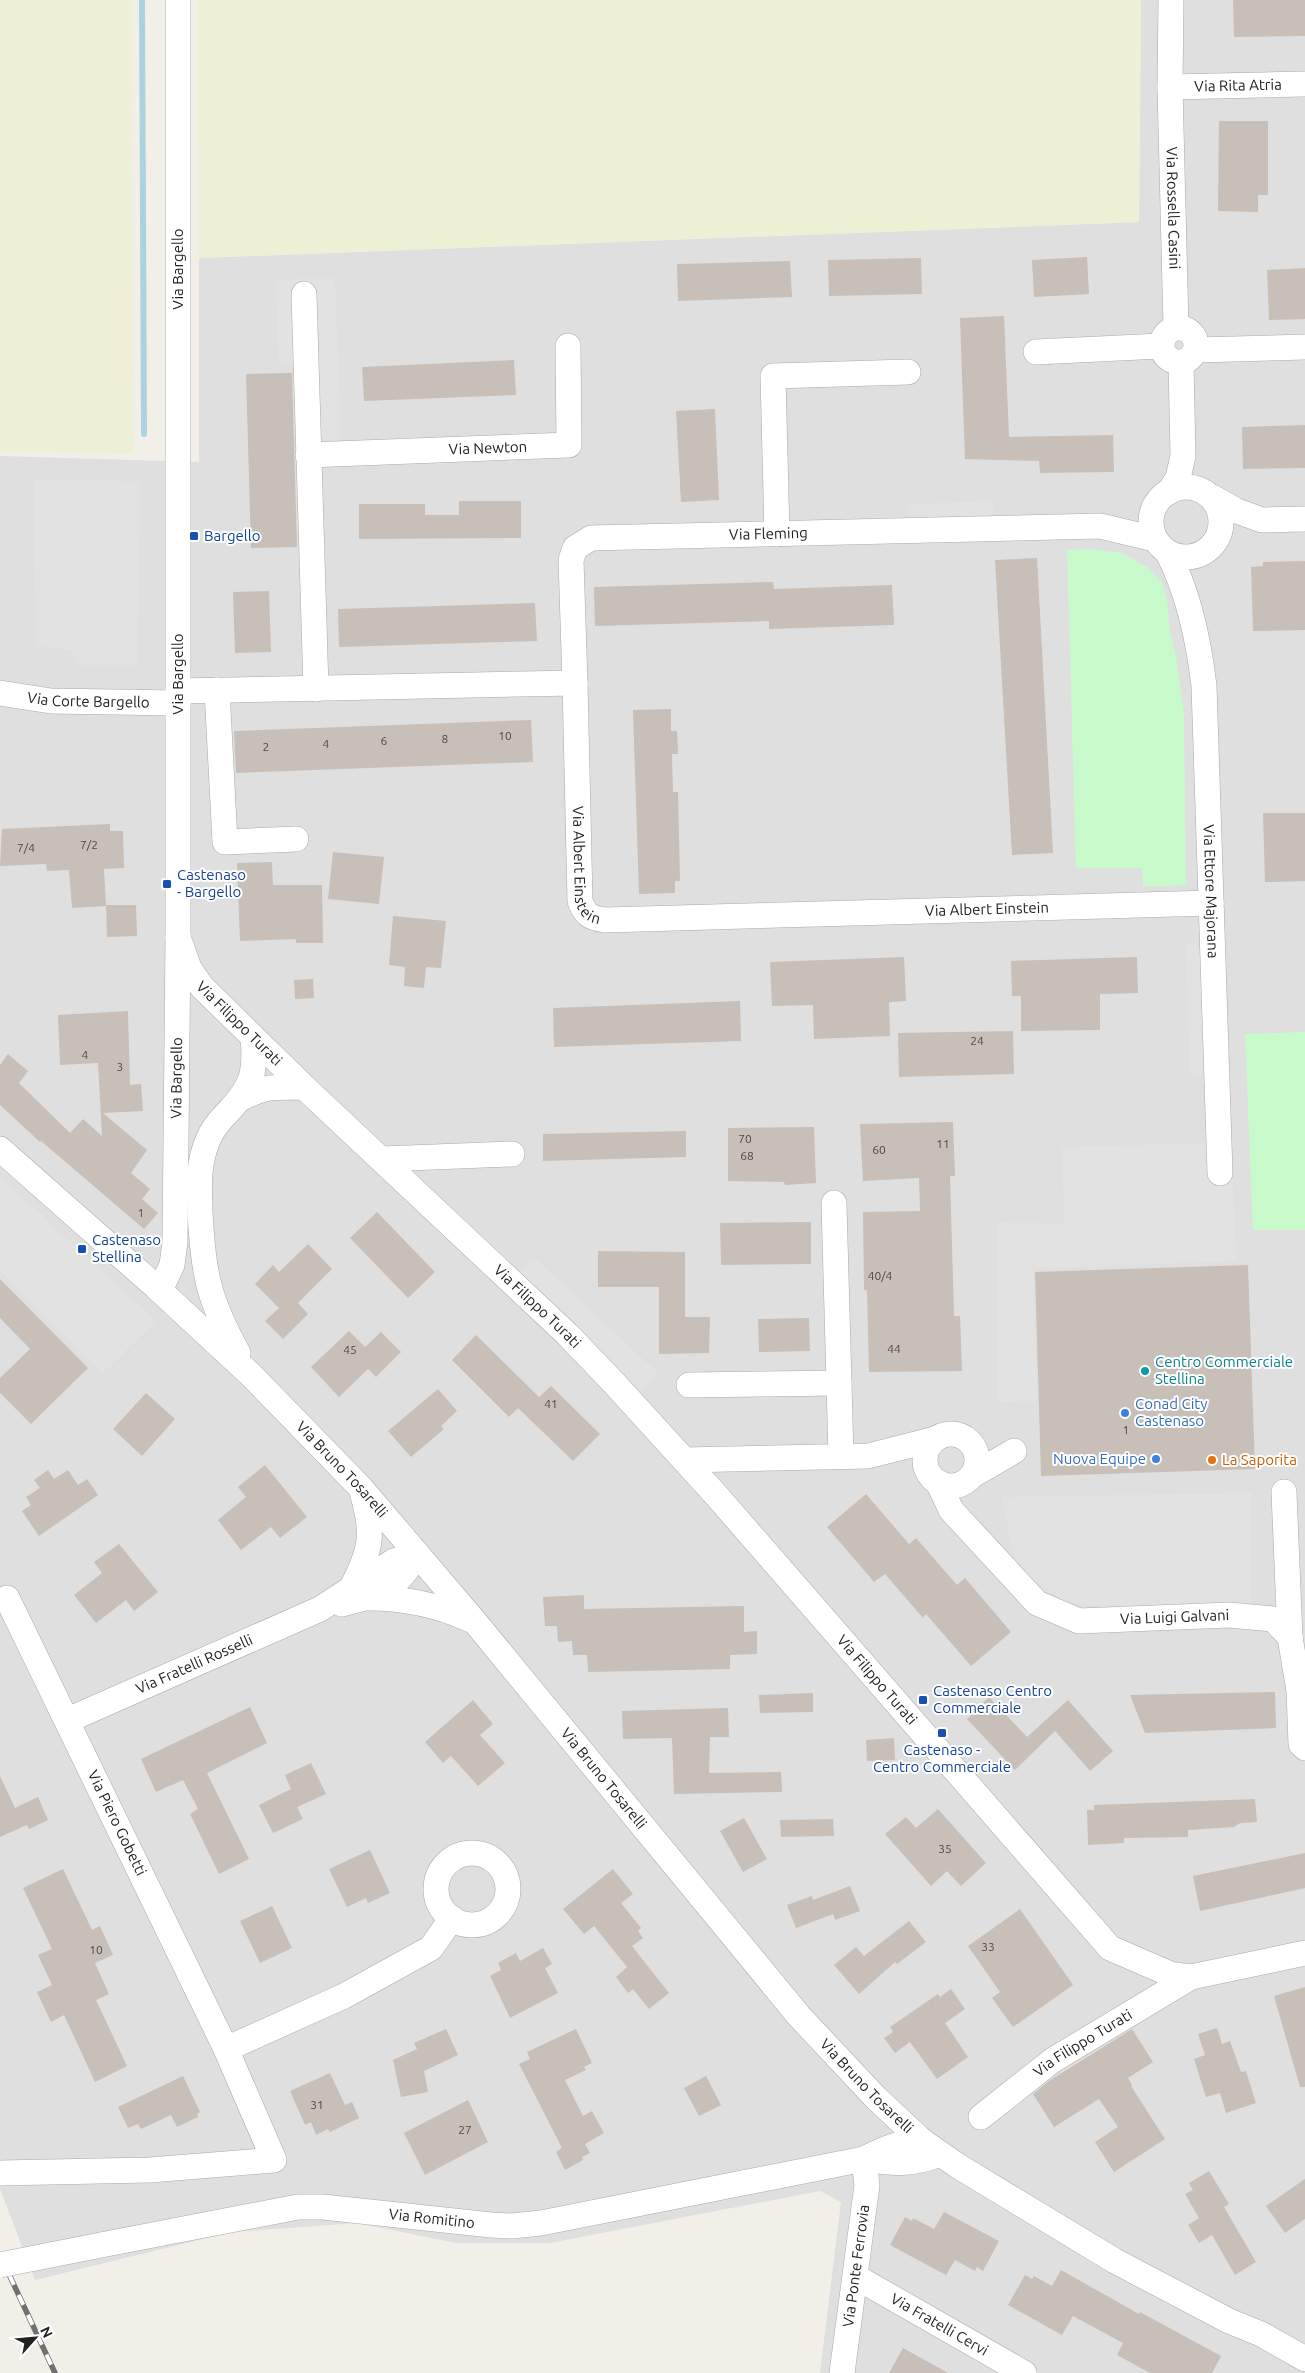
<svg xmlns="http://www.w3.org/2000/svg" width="1305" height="2373" viewBox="0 0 1305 2373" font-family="Ubuntu,sans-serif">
<rect width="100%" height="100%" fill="#f2efe9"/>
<path fill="#e0dfdf" d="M1141,0H1305V2373H820L841,2202L820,2191L550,2243H456L357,2223L232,2232L35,2280L0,2189V456L199,462V258L1139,222Z"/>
<path fill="#eef0d5" d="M0,0H132L133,454L0,451Z
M198,0H1141L1139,222L199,258Z"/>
<path fill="#c8facc" d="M1090,549L1122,553L1147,567L1162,582L1167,600L1170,631L1176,657L1184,715L1186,885L1143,887L1142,868H1076L1067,550Z
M1305,1032V1230H1253L1245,1034Z"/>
<path fill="#e2e2e2" d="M335,278L341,440L302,441L299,363L279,364L276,280Z
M33,480L140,481L137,665H77L71,650L36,646Z
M993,501V520L909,523L908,504Z
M1202,943L1206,1075H1190L1186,944Z
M1208,1143L1207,1168H1232L1236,1261L1033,1269L1037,1401L998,1402L997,1222L1064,1224L1062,1147Z
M0,1177L156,1321L103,1373L0,1271Z
M533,1257L659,1374L638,1392L516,1275Z
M1251,1493V1603L1099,1606L1067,1602L1029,1578L1012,1551L1002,1497Z"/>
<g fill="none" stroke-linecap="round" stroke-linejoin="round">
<path stroke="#aad3df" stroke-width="6" d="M142,0L144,434"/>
</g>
<path fill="#c7bfb8" d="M1233,0H1305V36L1234,37Z
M1219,121H1268V195H1258V212L1218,211Z
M1087,257L1089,294L1034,297L1032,260Z
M921,258L922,294L829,296L828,260Z
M790,261L792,297L678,301L677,264Z
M1305,268V319L1269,320L1267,270Z
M1004,316L1009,437L1113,435L1114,472L1040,473L1039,461L965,459L960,318Z
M514,360L516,395L364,401L362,367Z
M292,373L297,547L251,548L246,374Z
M715,409L719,500L681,502L676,411Z
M1305,425V468L1243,469L1242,427Z
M459,501H521V538L359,539V504H425V515H459Z
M1037,558L1053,853L1012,855L995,560Z
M1305,561V630L1253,631L1251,567L1263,566V562Z
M773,582L774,589L892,585L894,625L769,629V621L595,626L594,587Z
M269,591L271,652L235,653L233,592Z
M535,603L537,641L339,647L338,609Z
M671,709V731H677L678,754H672L673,792H678L680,881H675V893L639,894L633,710Z
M531,720L533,762L236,773L234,731Z
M1263,813H1305V881L1265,882Z
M110,824V831H123L124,868L104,869L106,906L72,908L69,870L47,871L46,864L0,866L2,829Z
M333,852L384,857L379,904L328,899Z
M272,862L273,885H322L323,943H296V939L240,941L237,863Z
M106,905H136L137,936L107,937Z
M393,916L446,921L441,968L426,967L424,988L404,986L405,967L389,965Z
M904,957L906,1001L889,1002L890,1036L814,1039L813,1005L772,1006L770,962Z
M1137,957L1138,993L1100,994V1030L1021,1031V996H1012L1011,961Z
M313,979L314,998L295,999L294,980Z
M740,1001L741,1041L554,1047L553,1008Z
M128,1011L130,1085L141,1084L143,1111L103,1113L147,1150L131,1173L150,1189L142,1199L158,1213L144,1229L41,1141L40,1142L0,1105V1065L8,1054L28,1071L19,1083L70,1133L83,1119L102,1136L98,1063L60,1065L58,1015Z
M1013,1031L1014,1074L899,1077L898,1033Z
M953,1122L955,1176H950L954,1316H960L962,1371L869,1372L867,1290H864L863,1212L920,1211L919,1178L863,1181L860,1124Z
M814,1127L816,1183L785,1185L784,1182L728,1181V1128Z
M686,1131V1157L543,1161V1134Z
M377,1212L435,1272L408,1298L350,1238Z
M811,1222V1264L721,1265L720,1223Z
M308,1244L332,1269L298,1303L308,1314L283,1339L265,1321L279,1308L255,1284L273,1265L279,1272Z
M598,1251L685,1252V1317H710L709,1353L659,1354V1287H598Z
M1248,1265L1255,1469L1041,1476L1035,1272Z
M0,1279L88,1368L31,1424L0,1393V1378L30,1349L0,1318Z
M809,1318L810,1351L759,1352L758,1319Z
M349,1331L365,1347L381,1332L401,1352L376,1377L368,1369L339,1397L311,1367Z
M476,1335L539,1397L551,1386L600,1434L573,1461L518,1408L509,1417L452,1360Z
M438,1389L457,1411L441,1426L444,1429L411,1457L388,1431Z
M146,1393L175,1419L142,1456L113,1429Z
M265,1465L307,1517L280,1538L271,1527L241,1550L218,1520L246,1497L238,1487Z
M48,1470L54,1479L68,1470L78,1485L87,1479L98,1495L39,1536L22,1511L31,1505L26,1497L40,1488L34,1480Z
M866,1494L909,1544L916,1538L957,1585L965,1578L1011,1632L971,1666L926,1614L923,1618L885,1574L874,1582L827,1527Z
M119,1544L158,1592L134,1611L126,1600L96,1623L74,1595L102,1573L94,1562Z
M584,1595V1609L744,1606V1632L757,1631V1654L730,1655V1669L588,1672L587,1655H573L572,1641L558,1642L557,1626H545L543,1597Z
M1275,1692L1276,1728L1145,1733L1130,1695Z
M813,1693V1712L760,1713L759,1695Z
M989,1697L1027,1737L1068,1700L1113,1751L1090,1771L1055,1731L1015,1770L967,1719Z
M473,1700L493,1724L480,1735L505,1763L478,1786L451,1756L443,1763L425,1742Z
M250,1707L267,1743L207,1773L249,1859L219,1874L190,1814L198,1809L183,1780L156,1792L141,1759Z
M728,1708L729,1737H710L709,1773L781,1772L782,1792L674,1794L672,1738L623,1739L622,1711Z
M894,1738L895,1760L867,1761L866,1740Z
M311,1763L326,1794L297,1807L303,1819L273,1833L259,1805L291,1789L285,1775Z
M0,1776L15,1808L38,1797L48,1820L29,1829L27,1825L0,1837Z
M1255,1799L1257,1822L1240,1823L1234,1827L1188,1830V1837L1124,1838V1843L1088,1845L1087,1810H1094V1805Z
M938,1809L986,1863L961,1886L947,1871L931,1886L885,1834L906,1817L916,1828Z
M744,1818L767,1859L743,1872L720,1831Z
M833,1819L834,1836L781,1837L780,1820Z
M370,1850L390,1893L368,1903L366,1898L347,1907L329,1869Z
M1305,1853V1888L1200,1911L1193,1876Z
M63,1869L92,1930L100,1926L113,1955L95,1963L109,1994L96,2000L127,2066L95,2082L64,2015L51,2022L37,1992L52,1985L38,1955L52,1949L23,1888Z
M613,1869L633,1894L621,1903L641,1928L638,1931L643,1938L632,1946L669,1993L649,2009L633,1989L628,1993L616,1977L627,1967L594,1926L584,1934L563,1909Z
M850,1886L860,1911L835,1920L833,1914L796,1928L787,1905L812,1896L813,1900Z
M272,1906L292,1948L260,1963L240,1921Z
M1020,1909L1073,1985L1013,2027L992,1998L1000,1992L968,1946Z
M909,1921L926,1942L897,1964L895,1962L859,1994L834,1965L856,1947L864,1956Z
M543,1948L552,1964L545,1968L558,1993L510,2018L490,1976L501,1970L498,1963L516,1953L520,1961Z
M1305,1987V2087H1300L1274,1996Z
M951,1989L965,2009L945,2023L968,2057L937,2079L910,2042L895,2053L884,2038L893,2032L890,2027L938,1994L940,1997Z
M1217,2028L1222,2044L1230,2041L1241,2072L1246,2071L1256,2103L1226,2113L1220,2093L1206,2097L1194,2059L1205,2055L1198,2034Z
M446,2029L458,2055L424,2071L428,2092L401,2097L393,2060L417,2049L414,2043Z
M576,2029L592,2063L584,2067L586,2070L565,2080L583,2116L592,2111L604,2133L585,2144L590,2153L582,2157L583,2160L565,2170L556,2152L562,2148L519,2064L530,2059L527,2052Z
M1132,2029L1153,2062L1128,2078L1132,2085L1131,2086L1165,2139L1114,2172L1095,2142L1118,2127L1099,2099L1054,2127L1033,2094L1049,2081Z
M330,2073L345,2105L352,2102L359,2118L330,2132L328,2129L316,2135L311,2122L305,2125L290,2091Z
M183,2076L200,2112L197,2114L198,2117L177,2127L171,2115L141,2129L138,2124L128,2128L118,2107Z
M706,2076L721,2105L699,2116L684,2088Z
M468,2100L488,2142L425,2175L404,2133Z
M1209,2171L1229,2204L1224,2207L1256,2262L1235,2275L1212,2235L1199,2243L1188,2225L1199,2218L1185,2194L1193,2190L1189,2183Z
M1305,2179V2219L1285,2233L1266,2206Z
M944,2212L999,2241L983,2271L977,2267L975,2271L955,2260L946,2275L890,2245L905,2217L912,2221L913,2218L934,2229Z
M1061,2270L1139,2314L1140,2312L1221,2356L1212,2373H1150L1117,2355L1123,2343L1073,2316L1062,2335L1008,2305L1025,2275L1032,2279L1034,2276L1052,2286Z
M903,2348L948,2373H889Z"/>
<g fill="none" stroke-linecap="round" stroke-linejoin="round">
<g stroke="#a9a9a9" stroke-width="26">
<g id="minor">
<path id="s1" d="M1171,0L1170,87L1176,328"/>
<path id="s2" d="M1170,87L1305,84"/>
<path d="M304,294L316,689"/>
<circle cx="1179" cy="345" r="17"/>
<path d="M1196,350L1305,347"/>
<path d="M1036,352L1161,346"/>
<path id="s3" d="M308,455L569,445L568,346"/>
<circle cx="1186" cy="522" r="35"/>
<path d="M1169,492L1178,478L1183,456L1181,363"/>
<path d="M1212,497L1237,511L1262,520L1305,519"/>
<path d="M777,534L773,376L908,372"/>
<path id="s4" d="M1168,553C1188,592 1199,643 1204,686L1220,1173"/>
<path id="s5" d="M575,683L571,560L575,548L591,538L1100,526L1155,539"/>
<path d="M217,690L225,842L296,839"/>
<path id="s6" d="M178,691L575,683L580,901C585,915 590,918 605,920L1211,903"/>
<path id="s7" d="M0,693L51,701L178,703"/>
<path id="s8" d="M178,937L189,968L202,987L304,1087L567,1334L614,1383L716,1495L1110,1948L1170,1974L1191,1977L1305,1953"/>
<path d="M242,1098C270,1084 275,1088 304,1087"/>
<path id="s9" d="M0,1149L155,1286L251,1375L361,1488L475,1622L799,2016L876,2098L922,2141L958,2166L1115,2261L1229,2321L1261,2334L1305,2359"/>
<path d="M383,1159L512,1154"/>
<path d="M834,1203L841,1456"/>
<path id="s10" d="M160,1290L172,1265L175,1242L178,937V0"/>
<path d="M238,1353C208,1299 203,1272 200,1211C199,1187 198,1162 208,1140C212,1129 220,1120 228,1112C253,1086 256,1072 253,1037"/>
<path d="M689,1385L839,1383"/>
<circle cx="951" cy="1460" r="26"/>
<path d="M684,1460L868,1456L935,1439"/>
<path d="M973,1475L1014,1451"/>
<path id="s11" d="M938,1482L951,1510L1037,1603L1079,1621L1229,1615L1273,1619L1290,1637L1299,1691L1301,1744L1305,1748"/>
<path d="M1284,1492L1290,1637"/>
<path d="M352,1587C372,1549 374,1533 362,1492"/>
<path d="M369,1598C406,1598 438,1605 471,1620"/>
<path d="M342,1604C380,1595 397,1590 417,1554"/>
<path id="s12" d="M68,1720L320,1609L394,1561L417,1554"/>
<circle cx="472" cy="1889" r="36"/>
<path d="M226,2049L344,1996L431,1948L452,1918"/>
<path id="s13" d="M981,2117L1053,2060L1191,1977"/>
<path d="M864,2159C893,2164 912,2165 940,2154"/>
<path d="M0,2173L150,2170L274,2160L226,2049L7,1598"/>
<path id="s14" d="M101,2245L298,2207H323L491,2225L512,2226L541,2223L864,2159C884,2149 899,2142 922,2141"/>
<path id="s15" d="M856,2277L1024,2373"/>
<path id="s16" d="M842,2373L867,2185L864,2159"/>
</g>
</g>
<use href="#minor" stroke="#fff" stroke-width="25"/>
<g stroke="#707070" stroke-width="5.5">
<path id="rail" d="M0,2255L55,2373"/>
</g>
<use href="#rail" stroke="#fff" stroke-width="4" stroke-dasharray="11" stroke-linecap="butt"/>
<g stroke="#a9a9a9" stroke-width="26" stroke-linecap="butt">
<path id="minor-bridge" d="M0,2265L101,2245"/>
</g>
<use href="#minor-bridge" stroke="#fff" stroke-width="25"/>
</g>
<g fill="#1a4fb4" stroke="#fff" stroke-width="2">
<rect x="189" y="531" width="10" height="10" rx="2.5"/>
<rect x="162" y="879" width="10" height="10" rx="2.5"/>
<rect x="77" y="1244" width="10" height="10" rx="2.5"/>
<rect x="918" y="1695" width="10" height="10" rx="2.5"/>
<rect x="937" y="1728" width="10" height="10" rx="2.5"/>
</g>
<circle fill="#0f9aa8" stroke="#fff" stroke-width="2" cx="1145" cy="1371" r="5"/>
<g fill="#3f7fe0" stroke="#fff" stroke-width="2">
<circle cx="1125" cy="1413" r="5"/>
<circle cx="1156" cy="1459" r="5"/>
</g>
<circle fill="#e8710a" stroke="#fff" stroke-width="2" cx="1212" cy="1460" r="5"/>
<g text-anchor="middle" stroke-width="4" stroke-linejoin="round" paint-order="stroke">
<g font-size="12" fill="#4b4948">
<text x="505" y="740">10</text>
<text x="445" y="743">8</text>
<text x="384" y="745">6</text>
<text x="326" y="748">4</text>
<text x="266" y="751">2</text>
<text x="89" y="849">7/2</text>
<text x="26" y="852">7/4</text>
<text x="977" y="1045">24</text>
<text x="85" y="1059">4</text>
<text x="120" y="1071">3</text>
<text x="745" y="1143">70</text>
<text x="943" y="1148">11</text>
<text x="879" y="1154">60</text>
<text x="747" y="1160">68</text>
<text x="141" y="1217">1</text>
<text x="880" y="1280">40/4</text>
<text x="894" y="1353">44</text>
<text x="350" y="1354">45</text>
<text x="551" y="1408">41</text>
<text x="1126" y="1434">1</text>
<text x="945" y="1853">35</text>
<text x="988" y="1951">33</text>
<text x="96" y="1954">10</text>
<text x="317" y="2109">31</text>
<text x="465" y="2134">27</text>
</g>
<g font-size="15" fill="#222" stroke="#fff">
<text dy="5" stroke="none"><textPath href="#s2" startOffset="68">Via Rita Atria</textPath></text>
<text dy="5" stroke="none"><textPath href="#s1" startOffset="208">Via Rossella Casini</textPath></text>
<text transform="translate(178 269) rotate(-90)" y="5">Via Bargello</text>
<text dy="5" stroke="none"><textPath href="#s3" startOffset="180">Via Newton</textPath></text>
<text dy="5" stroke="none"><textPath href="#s5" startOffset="332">Via Fleming</textPath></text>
<text transform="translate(178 674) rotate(-90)" y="5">Via Bargello</text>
<text dy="5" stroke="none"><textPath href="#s7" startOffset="89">Via Corte Bargello</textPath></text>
<text dy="5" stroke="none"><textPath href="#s6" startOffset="582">Via Albert Einstein</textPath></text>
<text dy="5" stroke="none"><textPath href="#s4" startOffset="344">Via Ettore Majorana</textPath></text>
<text dy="5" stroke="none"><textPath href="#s6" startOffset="1031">Via Albert Einstein</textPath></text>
<text dy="5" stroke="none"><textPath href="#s8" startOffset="108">Via Filippo Turati</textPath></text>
<text dy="5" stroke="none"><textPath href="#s10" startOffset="215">Via Bargello</textPath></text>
<text dy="5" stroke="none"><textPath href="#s8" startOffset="519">Via Filippo Turati</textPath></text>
<text dy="5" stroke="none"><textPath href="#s9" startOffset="469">Via Bruno Tosarelli</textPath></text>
<text dy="5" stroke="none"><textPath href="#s11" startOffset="299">Via Luigi Galvani</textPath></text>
<text dy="5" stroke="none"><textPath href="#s12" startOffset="138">Via Fratelli Rosselli</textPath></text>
<text dy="5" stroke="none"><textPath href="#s8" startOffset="1024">Via Filippo Turati</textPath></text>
<text dy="5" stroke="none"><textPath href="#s9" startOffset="874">Via Bruno Tosarelli</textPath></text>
<text transform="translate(117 1823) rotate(64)" y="5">Via Piero Gobetti</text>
<text dy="5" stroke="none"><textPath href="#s13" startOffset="126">Via Filippo Turati</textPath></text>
<text dy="5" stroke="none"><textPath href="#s9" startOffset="1279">Via Bruno Tosarelli</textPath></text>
<text dy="5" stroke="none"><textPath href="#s14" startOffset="335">Via Romitino</textPath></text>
<text dy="5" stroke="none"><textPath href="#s16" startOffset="108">Via Ponte Ferrovia</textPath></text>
<text dy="5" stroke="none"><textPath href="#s15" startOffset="96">Via Fratelli Cervi</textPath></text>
</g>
<g font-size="15" fill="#164399" stroke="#fff" text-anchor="start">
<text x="204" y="541">Bargello</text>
<text x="177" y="880">Castenaso<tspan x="177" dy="17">- Bargello</tspan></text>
<text x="92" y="1245">Castenaso<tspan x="92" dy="17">Stellina</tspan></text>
<text x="933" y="1696">Castenaso Centro<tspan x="933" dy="17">Commerciale</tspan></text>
<text x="942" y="1755" text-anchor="middle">Castenaso -<tspan x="942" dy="17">Centro Commerciale</tspan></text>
</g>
<g font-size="15" fill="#0d838f" stroke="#fff" text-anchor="start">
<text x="1155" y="1367">Centro Commerciale<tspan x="1155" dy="17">Stellina</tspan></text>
</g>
<g font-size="15" fill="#366cbe" stroke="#fff" text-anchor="start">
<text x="1135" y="1409">Conad City<tspan x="1135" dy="17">Castenaso</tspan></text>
<text x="1146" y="1464" text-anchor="end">Nuova Equipe</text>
</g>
<g font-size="15" fill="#c56008" stroke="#fff" text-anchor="start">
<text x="1222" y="1465">La Saporita</text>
</g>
</g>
<g transform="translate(35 2338) rotate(63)" stroke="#ffffff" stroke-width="4" paint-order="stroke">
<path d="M0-4L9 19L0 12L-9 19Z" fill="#222222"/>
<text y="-8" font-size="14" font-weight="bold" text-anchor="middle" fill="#222222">N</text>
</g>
</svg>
